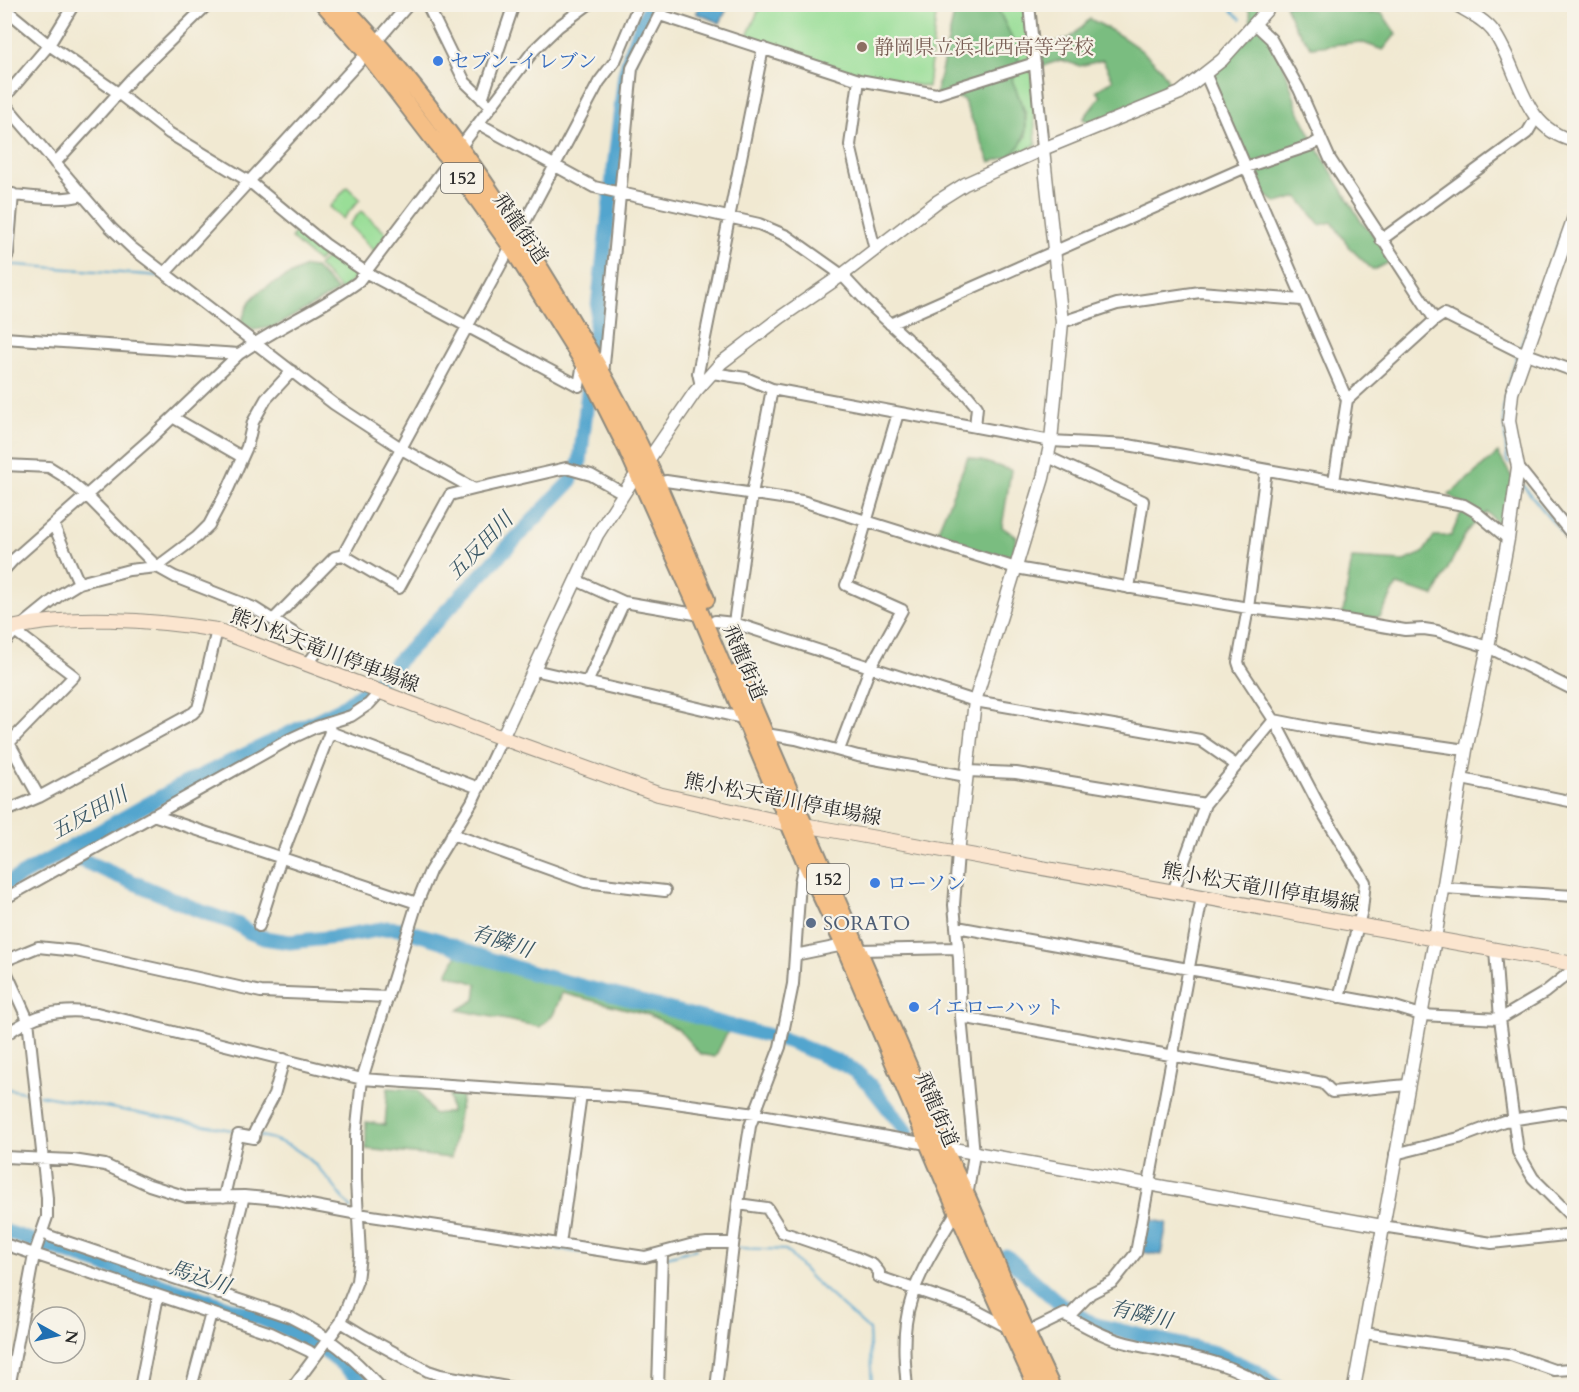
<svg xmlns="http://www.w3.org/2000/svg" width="1579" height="1392" viewBox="0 0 1579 1392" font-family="Cardo,'Noto Serif JP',serif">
<rect width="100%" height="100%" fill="#f7f3e8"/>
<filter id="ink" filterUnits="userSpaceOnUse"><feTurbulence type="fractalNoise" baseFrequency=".0167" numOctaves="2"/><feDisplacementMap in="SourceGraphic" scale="12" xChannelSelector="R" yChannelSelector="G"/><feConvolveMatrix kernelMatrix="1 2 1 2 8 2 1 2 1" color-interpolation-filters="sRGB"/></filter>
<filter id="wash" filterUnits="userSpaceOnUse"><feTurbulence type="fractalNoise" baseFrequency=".008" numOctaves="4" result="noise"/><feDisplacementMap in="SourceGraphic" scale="24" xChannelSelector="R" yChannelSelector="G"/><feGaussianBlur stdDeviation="1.35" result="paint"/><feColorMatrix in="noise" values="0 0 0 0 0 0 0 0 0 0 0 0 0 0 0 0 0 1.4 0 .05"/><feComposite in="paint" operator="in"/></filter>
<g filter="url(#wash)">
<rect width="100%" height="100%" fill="#f1e9d2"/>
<path fill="#99de97" stroke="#628461" stroke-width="1.5" d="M761,5H931L936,15L928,87L816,67L747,36Z
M996,5H1027L1036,144L1019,155H1011L1026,137V114L1012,80L1019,61L1010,34Z
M347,187L360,199L343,219L330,207Z
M361,211L387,234L374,251L349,225Z
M299,227L328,250L318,262L291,238Z
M333,252L359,273L342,291L318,266Z"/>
<path fill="#7abd80" stroke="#527456" stroke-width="1.5" d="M956,5H996L1010,34L1019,61L1012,80C1022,105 1037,132 1012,154C1007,158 997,160 990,162L963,99L936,94Z
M1244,5H1266L1265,25L1281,57L1299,112L1318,149L1362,223L1387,248L1392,261L1373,270L1350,248L1332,222L1320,225L1298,197L1277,203L1255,189L1207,78L1252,34L1250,12Z
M1285,5H1350L1360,13H1382L1396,34L1383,50L1361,42L1311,47L1295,27Z
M1090,19C1112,30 1162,58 1169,84C1170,88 1168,94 1167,98L1094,124L1083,119L1101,96L1096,91L1113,80L1103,60L1080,66L1061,60L1039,67L1036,47L1070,38Z
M305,267L315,268L338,291L274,327L253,330L241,322L250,301L261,290Z
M1498,453L1513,479L1501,527L1487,512L1467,531L1434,596L1397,585L1380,617L1342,619L1352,558L1404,561L1423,553L1434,536H1451L1464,506L1449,495Z
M968,457L1011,470L1002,527L1017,537L1010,562L935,537Z
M458,953L613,999L728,1031L715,1057L700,1054L678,1029L647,1014L562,993L553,1015L540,1027L458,1010L475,1000L477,984L447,974Z
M388,1088L418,1090L433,1114L451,1112L449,1094L463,1092L451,1158L366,1149V1122L385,1125Z"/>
<path fill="#53a5ce" stroke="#3f687c" stroke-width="1.5" d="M700,5H723L728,7L720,23L696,13Z
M1148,1219L1167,1223L1161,1255L1142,1252Z"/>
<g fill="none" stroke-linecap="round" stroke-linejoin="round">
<path stroke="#53a5ce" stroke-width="2" d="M1225,4L1241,19
M1552,259L1574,198
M4,271L10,265H17L161,276
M1520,348L1548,270
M1510,464L1507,461L1503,407L1505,395L1518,353
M1522,484L1574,548
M4,1088L33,1094
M39,1095L237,1131
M257,1135C309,1146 320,1170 351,1208
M501,1241L617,1258
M738,1248L786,1250L812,1279L869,1330L872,1388
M667,1257L696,1249"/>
<path stroke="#53a5ce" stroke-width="15" d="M65,853L200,911L237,924L249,932L264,938L290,942L336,937L388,928L401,929L441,941L467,952L532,973L788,1041L843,1064L856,1072L870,1085L907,1132
M4,885L182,785L340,709L381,679L569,483L580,461L625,74L633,45L651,4
M4,1231L257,1317C301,1335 335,1352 367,1388
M1006,1256L1061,1305L1092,1324L1215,1353L1256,1371L1279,1388"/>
</g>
</g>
<g filter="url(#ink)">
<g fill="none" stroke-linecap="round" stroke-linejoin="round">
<g stroke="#8e8a7e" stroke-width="14">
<path id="minor" d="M427,4L465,82L491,107
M1029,4L1043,149
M4,8L49,45L118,93L169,133L250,182L325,244L367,273L579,386L583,363
M660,15L859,80L936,94L1035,63
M1255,24L1271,39L1299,89L1330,159L1435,320
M376,42L409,4
M1205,73L1347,400L1334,481
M859,80L850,145L875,250
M4,98L49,45L74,4
M482,99L514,4
M4,103L111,228L132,248L334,404L407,452L474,489L566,468L591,475L623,493
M479,124L594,187L759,224L787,236L842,275L868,303L968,396L977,407L975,427
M55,163L132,78L208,4
M4,194C29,196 59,202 83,195
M519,233L599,82L615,61L639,4
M1381,240L1527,133L1536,118
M4,263L8,254L13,194
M165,273L367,53
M1062,322L1117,304L1200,292L1302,300
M890,324L1246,167L1312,145L1320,140
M4,338L239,354
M712,373L746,378L772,389L1051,441L1128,445L1464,505L1476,512L1508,539
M603,375L632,68L665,4
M701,386L698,373L763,48
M1347,400L1435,320L1444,314L1516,350L1574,371
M174,418L242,457
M1048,457L1143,501L1129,588
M4,465L49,467L62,475L87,496L157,567L175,577L254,608L319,649L307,665
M1518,467L1574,537
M1266,470L1248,608L1238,662L1240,668L1274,720L1323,813L1365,882L1362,910L1339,997
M657,484L666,481L802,501L1016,568L1248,608L1329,617L1405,630L1424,629L1437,631L1488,647L1574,690
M54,526L79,583
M343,555L399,588L450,495L474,489
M4,570L13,560L149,440L239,354C277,327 321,309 358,282L534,50L559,26L589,4
M576,580L624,602L701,615
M274,619L335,557L343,555L511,246
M715,621L734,623L975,701L1200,740L1236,765
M734,623L752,494L772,389
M24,624L61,594L79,583L129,570L157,567L197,537L209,525L228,489L247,447L253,422L266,399L292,371
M4,643L15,631
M534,670L746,719
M587,683L624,602
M1274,720L1320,729L1466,750
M329,726L330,732L479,788
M4,734L39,797
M766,734L796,739L858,756L966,776
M9,743L74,676L11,628
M839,750L870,668L902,610L846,585L853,567L898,413
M967,771L1016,773L1205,804
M1462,779L1574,802
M4,812L39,797L193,713L198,708L201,697L217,630
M153,815L417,903
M452,834L585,882L665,891
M958,853L954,905L959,959L961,1017L974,1154L967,1197
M1443,888L1574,896
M1173,892L1205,804L1274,720
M4,899L290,739L316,727L351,716L369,704L380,692
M259,926L281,858L330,732
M957,927L1392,1006L1421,1015L1500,1019L1518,1152L1533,1178L1574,1219
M859,950L958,948
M1495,950L1500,1019L1544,993L1574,969
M795,955L800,882L805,861
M4,961L38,947L76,951L261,992L388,997
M4,967L28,1020L47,1198V1217L34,1255L9,1388
M961,1017L1323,1083L1332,1092L1407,1085
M4,1036C34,1013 60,1008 97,1013L362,1079L639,1098L755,1114L933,1145
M1395,1154L1459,1138L1504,1121L1562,1112L1574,1114
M4,1157L73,1160L105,1165L149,1185L187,1197L244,1196L278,1199L358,1214L645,1257L690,1245L707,1243H733
M224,1197L238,1135L254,1138L255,1131L274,1095L284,1059
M738,1204L767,1208L782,1232L855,1257L873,1265L879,1272V1277L973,1309L1009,1328
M1382,1226L1492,1243L1574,1234
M42,1232L49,1236L290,1317C330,1337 351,1355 381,1388
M4,1244L271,1333L309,1351L316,1356
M560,1244L581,1094
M219,1294L244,1196
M1065,1315C1085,1326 1104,1337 1127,1343C1175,1355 1226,1357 1267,1388
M341,1322L364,1336L428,1371L440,1375L512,1388
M1026,1333L1065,1314L1070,1315L1091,1293L1113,1282L1136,1253L1202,897
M1364,1333L1508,1354L1554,1370L1574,1369
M140,1388L158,1296
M191,1388L211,1313
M292,1388L341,1322L357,1281L360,1255L356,1180V1136L362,1079L417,903L430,871L472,802L502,738
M658,1388L662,1254
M716,1388L738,1204L750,1126L780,1047L793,984L795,955L844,945
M907,1388C905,1366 903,1344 906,1323C911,1283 936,1245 957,1211"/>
</g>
<g stroke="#8e8a7e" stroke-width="15">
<path id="tertiary" d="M1455,4C1468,12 1484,19 1493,31C1521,70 1519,127 1574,141
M502,738L597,535L637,473L647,462L695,392L721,363L781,317L842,275L938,201L965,184L1043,149L1180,93L1222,60L1272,4
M958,853L975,701L1043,478L1051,441L1062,322L1043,149
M942,1147L1382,1226
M1354,1388L1435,939L1466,750L1488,647L1508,539L1518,467L1509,421L1512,393L1574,217"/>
</g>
<g stroke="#8e8a7e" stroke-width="16">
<path id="secondary" d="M4,630C64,613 156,620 217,630L502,738L658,794L789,824L804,825L1574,964"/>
</g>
<g stroke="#8e8a7e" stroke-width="20">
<path id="trunk" d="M324,4L367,53L451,162L511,246L584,363L627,449L701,615L805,861L844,945L957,1211L1037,1388
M341,4C425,92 492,189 555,293C584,342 614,392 639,444C663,494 684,547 706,599
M738,672L930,1116C941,1145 955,1171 968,1199C996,1262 1022,1326 1052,1388"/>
</g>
<use href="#minor" stroke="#fff" stroke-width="10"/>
<use href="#tertiary" stroke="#fff" stroke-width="12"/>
<use href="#secondary" stroke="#fbe5cf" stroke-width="14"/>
<use href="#trunk" stroke="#f5bf86" stroke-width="16"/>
</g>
</g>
<circle fill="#8d6e63" stroke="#f7f3e8" stroke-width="2" cx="862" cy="47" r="6"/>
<g fill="#3f7fe0" stroke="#f7f3e8" stroke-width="2">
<circle cx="438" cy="61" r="6"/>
<circle cx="875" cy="883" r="6"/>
<circle cx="914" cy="1007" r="6"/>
</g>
<circle fill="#5c6f8a" stroke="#f7f3e8" stroke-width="2" cx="811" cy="923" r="6"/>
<g text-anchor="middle" stroke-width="4.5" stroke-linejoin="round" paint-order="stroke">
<g fill="#f7f3e8" stroke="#686764" stroke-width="1.5">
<rect x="441" y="163" width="42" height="30" rx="4.5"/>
<rect x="807" y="864" width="42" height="30" rx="4.5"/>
</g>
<g font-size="18" font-weight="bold" fill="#2b2b2b">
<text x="462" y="184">152</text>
<text x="828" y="885">152</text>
</g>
<g font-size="20" fill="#785e54" stroke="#f7f3e8" text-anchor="start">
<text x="874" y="54">静岡県立浜北西高等学校</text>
</g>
<g font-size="20" fill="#366cbe" stroke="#f7f3e8" text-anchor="start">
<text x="450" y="68">セブン-イレブン</text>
<text x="887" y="890">ローソン</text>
<text x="926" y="1014">イエローハット</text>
</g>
<g font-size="20" fill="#2b2b2b" stroke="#f7f3e8">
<text transform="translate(521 228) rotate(56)" y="7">飛龍街道</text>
<text transform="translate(325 650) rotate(21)" y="7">熊小松天竜川停車場線</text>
<text transform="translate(745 662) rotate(67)" y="7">飛龍街道</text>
<text transform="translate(783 799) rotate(11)" y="7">熊小松天竜川停車場線</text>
<text transform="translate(1261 887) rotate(10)" y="7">熊小松天竜川停車場線</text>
<text transform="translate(937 1109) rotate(67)" y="7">飛龍街道</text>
</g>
<g font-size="20" fill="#4e5e75" stroke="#f7f3e8" text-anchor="start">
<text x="823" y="930">SORATO</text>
</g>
<g font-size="21" font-style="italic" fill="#395664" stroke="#f7f3e8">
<text transform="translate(480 546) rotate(-46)" y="7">五反田川</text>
<text transform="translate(89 813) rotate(-29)" y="7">五反田川</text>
<text transform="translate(502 941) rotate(18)" y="7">有隣川</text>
<text transform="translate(200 1277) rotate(19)" y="7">馬込川</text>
<text transform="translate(1141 1314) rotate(13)" y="7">有隣川</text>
</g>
</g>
<rect width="1579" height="1392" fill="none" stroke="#f7f3e8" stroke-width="24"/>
<g transform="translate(57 1335) rotate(98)"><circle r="28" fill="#f7f3e8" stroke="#a5a39c" stroke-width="1.5"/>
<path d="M0-4.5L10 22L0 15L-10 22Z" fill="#1f6fb2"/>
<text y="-9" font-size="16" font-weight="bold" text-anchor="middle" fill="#2b2b2b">N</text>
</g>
</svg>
